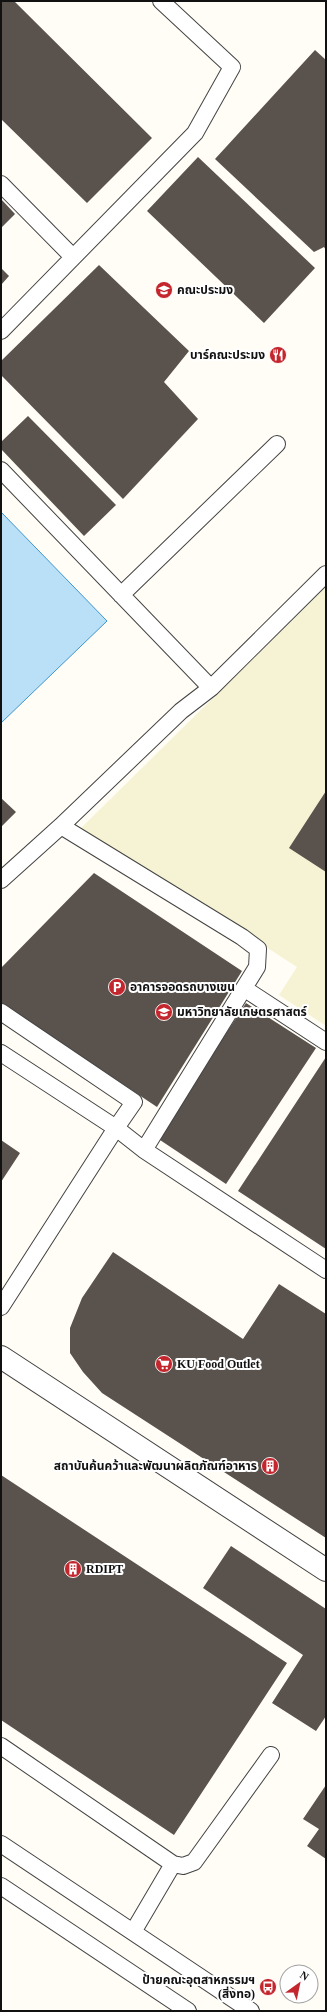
<svg xmlns="http://www.w3.org/2000/svg" width="327" height="2012" viewBox="0 0 327 2012" font-family="'Times New Roman','Noto Sans Thai',serif">
<rect width="100%" height="100%" fill="#fffdf5"/>
<path fill="#f6f3d4" d="M326,587V1026L279,995L297,967L81,828Z"/>
<path fill="#b9e0f7" stroke="#3f96cf" d="M1,512L107,621L1,723Z"/>
<path fill="#5a524d" d="M1,1H14L152,138L87,203L1,119Z
M315,50L326,60V250L324,247L314,252L215,159Z
M198,157L315,268L264,323L147,211Z
M1,199L15,214L1,228Z
M99,265L189,351L164,382L198,419L123,499L1,375V361Z
M1,268L9,276L1,285Z
M28,416L116,505L84,536L1,449V442Z
M326,791V872L289,848Z
M1,798L16,812L1,827Z
M94,873L242,971L157,1107L1,1003V968Z
M246,1003L316,1048L226,1184L157,1138Z
M326,1057V1249L238,1191Z
M1,1140L20,1153L1,1182Z
M113,1252L243,1339L279,1284L326,1314V1538L102,1393L83,1372L70,1353V1328L82,1298Z
M1,1475L287,1663L174,1835L1,1720Z
M231,1546L326,1609V1716L316,1731L272,1703L303,1655L203,1588Z
M326,1785V1859L307,1846L319,1829L303,1819Z"/>
<g fill="none" stroke-linecap="round" stroke-linejoin="round">
<g stroke="#444" stroke-width="18">
<path id="lane" d="M1,184L73,257
M1,331L195,133L232,67L161,1
M1,470L211,688
M121,595L277,444
M61,826L242,937L258,949L257,967L144,1150
M1,880L61,826L181,711L211,688L326,574
M245,989L326,1042
M1,1012L134,1102L116,1128L1,1053
M1,1307L116,1128L144,1150L326,1270
M1,1746L173,1864L183,1866L194,1862L271,1755
M1,1844L251,2011
M1,1886L188,2011
M133,1932L173,1864"/>
</g>
<g stroke="#444" stroke-width="24">
<path id="street" d="M1,1357L326,1570"/>
</g>
<use href="#lane" stroke="#fff" stroke-width="16"/>
<use href="#street" stroke="#fff" stroke-width="22"/>
</g>
<defs>
<g id="university-disc" transform="scale(0.9)"><circle r="9.5" fill="#c4262e" stroke="#fff"/><path d="M0-5L7-2L0 1L-7-2ZM-4 1L0 2.5L4 1V4Q0 6-4 4Z" fill="#fff"/></g>
<g id="restaurant-disc" transform="scale(0.9)"><circle r="9.5" fill="#c4262e" stroke="#fff"/><path d="M-5-6h1v4h1v-4h1v4h1v-4h1v5L-1.5 .5V6h-2V.5L-5-1ZM5-6V6H3V1.5H1.5Q1.5-4 5-6Z" fill="#fff"/></g>
<g id="parking-disc" transform="scale(0.9)"><circle r="9.5" fill="#c4262e" stroke="#fff"/><path d="M-3.5-5.5H1a3.5 3.5 0 0 1 0 7H-1V5.5H-3.5ZM-1-3.4V-.6H.8a1.4 1.4 0 0 0 0-2.8Z" fill="#fff"/></g>
<g id="supermarket-disc" transform="scale(0.9)"><circle r="9.5" fill="#c4262e" stroke="#fff"/><path d="M-6-5.5h2.5l.6 2H6L4.5 2H-2.5L-4.4-4H-6ZM-1.5 3.2a1.3 1.3 0 1 0 .1 0ZM3 3.2a1.3 1.3 0 1 0 .1 0Z" fill="#fff"/></g>
<g id="building-disc" transform="scale(0.9)"><circle r="9.5" fill="#c4262e" stroke="#fff"/><path d="M-4-6H4V6H1V3H-1V6H-4ZM-2.5-4.3h1.7v1.8h-1.7ZM.8-4.3h1.7v1.8H.8ZM-2.5-1h1.7V.8h-1.7ZM.8-1h1.7V.8H.8Z" fill="#fff"/></g>
<g id="bus-disc" transform="scale(0.9)"><circle r="9.5" fill="#c4262e" stroke="#fff"/><path d="M-5-6H5V4H4V6H2V4H-2V6H-4V4H-5ZM-3.5-4V0h7V-4ZM-3.5 1.2v1.5H-2V1.2ZM2 1.2v1.5H3.5V1.2Z" fill="#fff"/></g>
</defs>
<g fill-rule="evenodd">
<use href="#university-disc" x="164" y="290"/>
<use href="#restaurant-disc" x="278" y="355"/>
<use href="#parking-disc" x="117" y="987"/>
<use href="#university-disc" x="164" y="1012"/>
<use href="#supermarket-disc" x="164" y="1364"/>
<use href="#building-disc" x="270" y="1466"/>
<use href="#building-disc" x="73" y="1569"/>
<use href="#bus-disc" x="268" y="1987"/>
</g>
<g text-anchor="middle" stroke-width="4" stroke-linejoin="round" paint-order="stroke">
<g font-size="12" font-weight="bold" fill="#111" stroke="#fff" text-anchor="start">
<text x="177" y="294">คณะประมง</text>
<text x="265" y="359" text-anchor="end">บาร์คณะประมง</text>
<text x="130" y="991">อาคารจอดรถบางเขน</text>
<text x="177" y="1016">มหาวิทยาลัยเกษตรศาสตร์</text>
<text x="177" y="1368">KU Food Outlet</text>
<text x="257" y="1470" text-anchor="end">สถาบันค้นคว้าและพัฒนาผลิตภัณฑ์อาหาร</text>
<text x="86" y="1573">RDIPT</text>
<text x="255" y="1984" text-anchor="end">ป้ายคณะอุตสาหกรรมฯ<tspan x="255" dy="14">(สิ่งทอ)</tspan></text>
</g>
</g>
<rect width="327" height="2012" fill="none" stroke="#111111" stroke-width="4"/>
<g transform="translate(299 1984) rotate(33)"><circle r="19" fill="#ffffff" stroke="#a0a0a0"/>
<path d="M0-3L7 15L0 10L-7 15Z" fill="#c4262e"/>
<text y="-6" font-size="11" font-weight="bold" text-anchor="middle" fill="#111111">N</text>
</g>
</svg>
